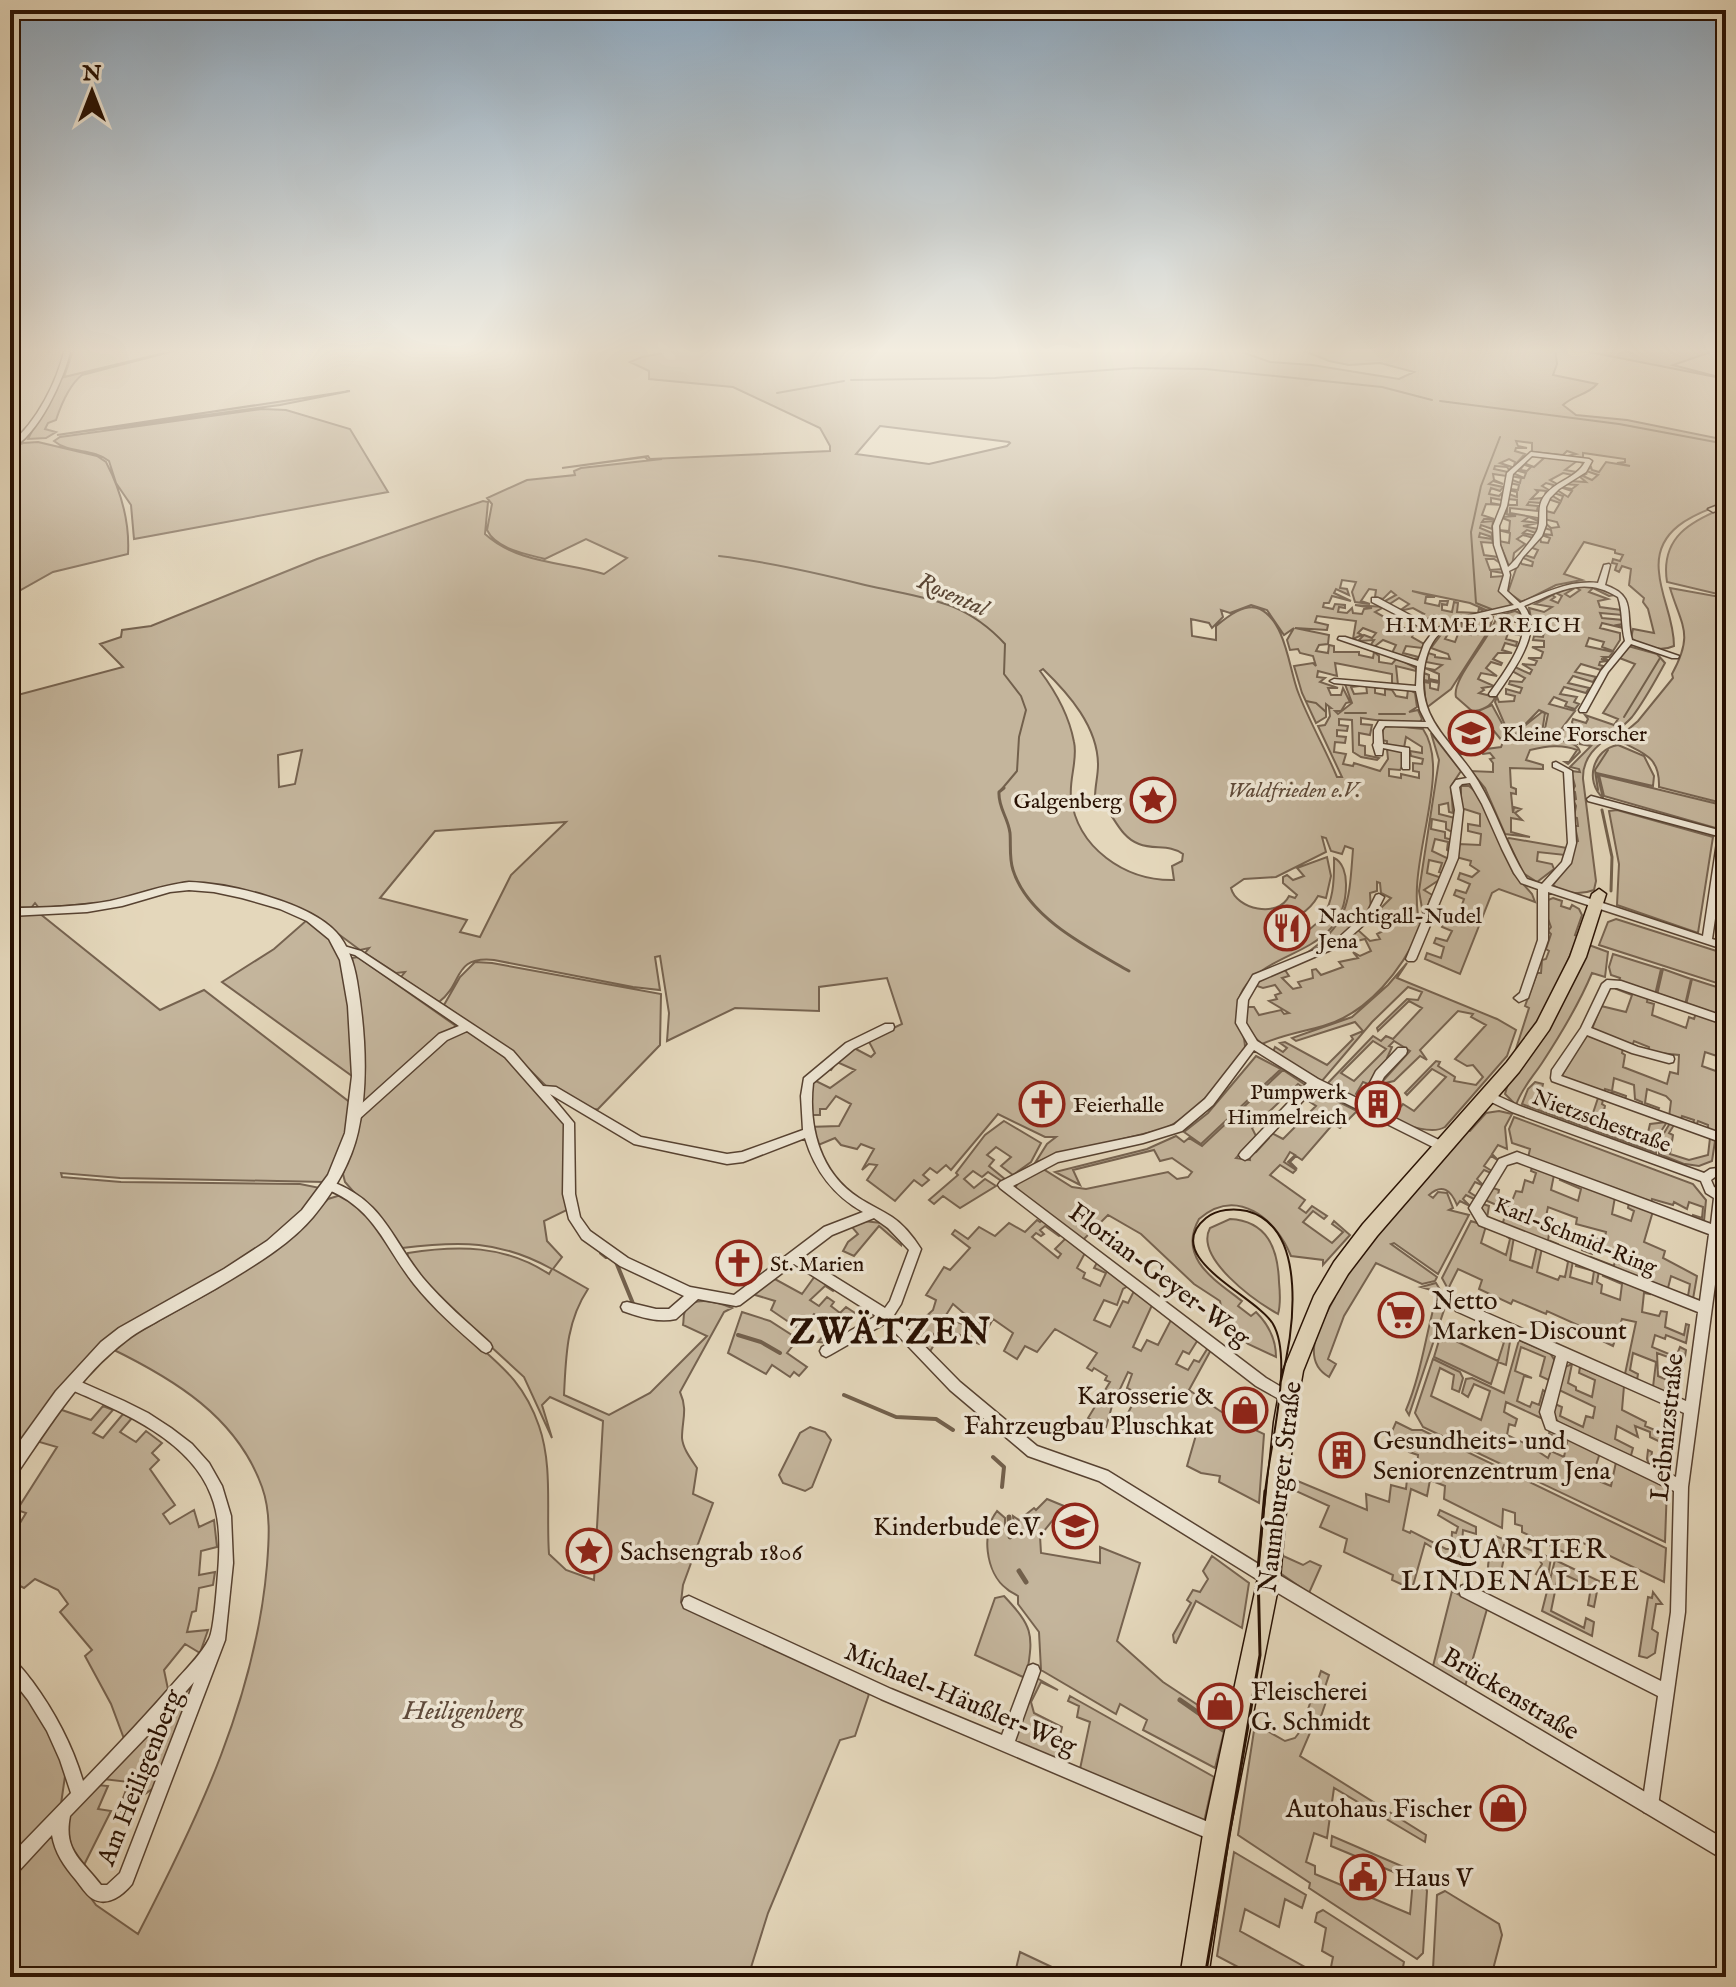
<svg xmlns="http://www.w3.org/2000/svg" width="1736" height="1987" viewBox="0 0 1736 1987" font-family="'IM FELL English',serif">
<rect width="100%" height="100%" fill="#e4d7bb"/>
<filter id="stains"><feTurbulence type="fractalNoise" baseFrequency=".0025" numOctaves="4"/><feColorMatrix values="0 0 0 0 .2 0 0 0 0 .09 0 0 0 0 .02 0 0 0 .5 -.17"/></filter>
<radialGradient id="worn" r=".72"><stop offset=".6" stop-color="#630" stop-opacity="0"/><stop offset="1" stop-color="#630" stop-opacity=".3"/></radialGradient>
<path fill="#c4b59c" stroke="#766350" stroke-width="2" fill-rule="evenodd" d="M71,348H74L64,377L185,348L82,375C69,385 61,405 56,420L48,423L45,429L56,432L46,438L28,439L66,364Z
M690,348H1555L1557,364L1553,375L1597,384C1588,395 1573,395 1563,405L1576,415L1627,420L1726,440V503C1693,514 1654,530 1659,572C1661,598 1674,619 1674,646C1661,652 1642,647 1631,638L1633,629L1654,633L1648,609L1643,602L1644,598L1629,585L1631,569L1622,566L1619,572L1615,570L1617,564L1612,563L1613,559L1620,561L1623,555L1615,553V550L1584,542L1564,574L1582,580L1556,585L1522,602L1508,592L1519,560L1522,564L1532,566L1533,562L1521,557L1525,555L1534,558L1538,550L1530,547L1540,537L1541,542L1548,543L1550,538L1542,535L1543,530L1544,534L1552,535L1551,530L1544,528V522L1551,528L1559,527L1557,522L1544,519L1546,511L1554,513L1560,503L1548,499L1551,495L1561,501L1563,496L1554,493L1557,490L1568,497L1572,491L1560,487L1572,489L1577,485L1564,484L1570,481L1586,482L1579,476L1583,473L1586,474L1583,476L1592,480L1598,475L1586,471L1591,467L1592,470L1599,472L1606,462L1630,466L1617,463L1625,462V459L1583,453V458L1567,456L1576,454L1567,451L1563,455L1532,452V443L1516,441L1518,446L1527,448H1516L1515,451L1525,454L1514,466L1515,462L1509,459L1500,463L1512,467L1509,470L1507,467L1495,466L1494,469L1508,472L1506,476L1493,474L1494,480L1503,484L1493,481L1489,484L1503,487L1500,491L1491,488L1489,494L1499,496L1502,493V500L1491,498V503L1502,505L1486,504L1482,515L1494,519H1484L1482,522L1493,521L1492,529L1481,525L1480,528L1492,533V537L1480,533L1479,537L1492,539L1493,543L1481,542L1484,555L1498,557L1500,563L1494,559H1486L1490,570L1502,569L1503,573L1491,571V577L1504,576L1501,591L1512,606L1488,611L1470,603L1412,591L1435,597H1426L1425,603L1439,606L1440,601H1448L1447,605L1442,604V610L1452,612L1454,602L1458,603L1457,612L1478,613L1479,608L1484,612L1451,622L1434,615L1424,621L1436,628L1416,620L1424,614L1413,608L1399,611L1409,604L1399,598L1388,605L1383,602L1396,595L1391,591L1383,599L1375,597L1376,590L1369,589L1361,601L1370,604L1355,602L1352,592L1356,582L1342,580L1340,588L1347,589L1349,595L1336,589L1334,593L1351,601L1332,596L1329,603H1324L1323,607L1333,609L1335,604L1345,605V608L1339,607L1338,612L1347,613L1352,608L1353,613L1362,614L1364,609L1372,608L1355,605L1384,607L1375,612L1406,629L1416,624L1431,634L1415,631L1412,637L1424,644L1422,648L1406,646L1403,653L1419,657L1413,660L1392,653L1396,645L1383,640L1374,647L1370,646L1374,640L1358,641L1364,635L1372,638L1376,633L1363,628L1358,633L1362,635L1353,639L1356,621L1317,616L1315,622L1328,625L1327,630L1295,628L1329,635L1328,644L1319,645L1316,651L1328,653L1329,645L1334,646V652H1359V655L1373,658L1374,652L1379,656V662L1392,664L1397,658L1416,668V671L1396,666L1398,685L1392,684V674L1335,663L1337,676L1318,671L1317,677L1325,678L1320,682L1338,688H1328L1331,695H1341L1343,688L1350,702L1346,703L1341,711H1335L1338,714L1352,703L1345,684H1360L1361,686L1351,687L1354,694L1367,693L1366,684L1379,685L1380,688H1375V693L1385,695V689L1392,690L1396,696L1407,698L1408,689L1415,693L1417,707L1409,712L1418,710L1422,719L1420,722C1399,723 1379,721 1361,718V724L1372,725L1370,735L1359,733V745L1365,746V755L1379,758L1377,760L1361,757L1353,752L1352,720L1339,719V725L1348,726L1347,731L1337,730V736L1346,737L1345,743L1335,742L1334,752L1346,754L1343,764L1353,766L1354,763L1380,771L1388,759L1387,749L1402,751L1405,762L1400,770L1389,769V776L1401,778V774L1419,778V772L1413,771V763L1422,764L1423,759L1411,756L1410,751L1422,753V747L1406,737L1404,748L1387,746V741L1381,740L1384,725L1423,729C1454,775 1402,868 1421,928C1402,969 1369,1013 1323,1026C1302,1032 1282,1035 1262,1044L1244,1028L1246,1007H1254L1259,1015L1281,1010L1284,1014L1289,1013L1269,1001L1277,999L1275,995L1281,993L1275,985L1263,988L1254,985L1272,972L1285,970L1289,976L1282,978L1293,989L1301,987L1298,982L1313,978L1312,970L1316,969L1321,975L1343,967L1339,962L1358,958L1353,952L1360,956L1371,951L1365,939L1353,942L1349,938L1358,930L1370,941L1380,939L1377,934L1391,927L1386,920L1375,922L1372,917L1391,898L1381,893L1380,883L1377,882V891L1370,893L1371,912L1338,940L1304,955C1350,924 1349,901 1353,849L1345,846L1342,854L1331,851L1326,838L1322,837L1326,852L1276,877L1244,879L1231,888C1236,909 1278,919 1289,896L1295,898L1297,895L1283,883V877L1287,875L1293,880L1304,876L1297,868L1327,857L1331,876L1326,898L1318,896C1307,916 1288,921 1268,929L1279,936L1270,940L1276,946C1325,927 1335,911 1334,858C1343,862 1346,874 1346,884C1347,952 1276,948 1247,984C1227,1009 1246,1028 1245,1049C1221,1079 1200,1112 1164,1129L1052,1156L1035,1163L1047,1144L1056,1137H1045L998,1114L951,1170L946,1165L937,1173L930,1168L923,1175L929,1180L922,1186L914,1180L895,1201L867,1180L877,1165L869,1164L862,1170L874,1149L861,1144L857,1149L841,1145L835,1138L816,1146L808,1127L839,1126L851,1104L836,1096L826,1109H820V1115H811L812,1079L830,1088L855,1070L837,1062L831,1070L824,1067L854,1048L871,1057L875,1053L868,1040L902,1024L887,978L819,987V1011L735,1008L667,1041L669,1013L660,956L655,957L660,990L633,987L494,960C452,956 464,983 439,1002L401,977L405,972L396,973L365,953L369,948L360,950L314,916L296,908L205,884L110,902L39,908L35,903L31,908L10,909V697L123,667L100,644L121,637L122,630L151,626L317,559L483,501L488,502L485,534C518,564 565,562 604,574L627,558L586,539L545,559C526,554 496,549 487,530L492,504L487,498L527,480L575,475L574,471L581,468L662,459L648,460L645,457L562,468L648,456L650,459L830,451V446L820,428L733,387L649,379V371L630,362L642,357ZM1254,348L1300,349L1329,361L1349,365L1380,363L1414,372L1399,379L1312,365L1270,362L1245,353ZM880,426L1009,442L1010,443L1007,446L929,464L856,454ZM1251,605L1267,610L1284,635L1294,628L1287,640L1290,650L1298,649L1300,653L1313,656L1316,666L1313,663L1294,666L1302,693L1316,723L1326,717V704L1331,708H1329L1330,716L1325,725L1318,726L1342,777H1337C1325,748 1309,721 1298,692C1289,669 1286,622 1260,609C1245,602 1227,617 1216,626V640L1192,636L1191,619L1209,623L1212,628L1223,617L1221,610L1230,613ZM1043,669C1069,694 1098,727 1098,765C1098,776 1095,786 1095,797C1113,809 1117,836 1139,844C1154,850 1170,844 1183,854L1182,861L1172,866L1174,880C1125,881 1077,848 1071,797C1069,779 1078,759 1074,742C1069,715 1056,692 1040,671ZM302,750L295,784L279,787L278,755ZM566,822L511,875L480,937L460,932L467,920L380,898L435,831Z
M1569,348H1722L1673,365L1726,379Z
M350,391L280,405L57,435Z
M262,409L286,410L350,429L388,492L134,539L131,505L116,483L109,461C93,448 69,454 54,441L60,437Z
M38,442L97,456L106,462C121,491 130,520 128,554L53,572L10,596V449L23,443Z
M1536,455L1583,461L1586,464L1577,461L1565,470L1577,472L1572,475L1563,473L1550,480L1557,484L1552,489L1553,485L1546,483L1542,486L1549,490L1545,495L1546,491L1536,490L1538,492L1531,499L1543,498L1540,503L1529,502L1527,505L1538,506L1537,511L1510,508V513L1538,518V521L1529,517L1523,521L1538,523L1523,526L1538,529L1536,533L1527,530L1523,533L1533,535V538L1523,535L1517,539L1525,544L1514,553L1512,566H1509L1499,541L1509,543L1510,533L1498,530L1509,531L1510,521L1500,517L1516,516L1502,513L1507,512V501L1509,505H1517V500L1507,499L1509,494L1517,497V492L1508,490L1511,485L1510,489L1518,490L1519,485L1509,483L1510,479L1520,483L1521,478L1511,476L1513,473L1524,478L1526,473L1515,470L1520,466H1523L1520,470L1527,471L1531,467L1522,464L1526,460V464L1534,467L1544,458Z
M1726,507V596L1667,582C1660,537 1691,521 1726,507Z
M1574,586H1597L1615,595L1609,596L1593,588L1589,592L1608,599L1598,601L1600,607L1621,610L1622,615L1600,613L1602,618L1623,620V624L1617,625L1623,628L1602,623L1600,628L1620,633V640L1613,651L1602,647L1604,642L1589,638L1586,646L1613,652L1609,657H1603L1608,660L1601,659L1607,661L1600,662L1599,665L1603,666L1601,670L1581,664L1575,672L1596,677L1593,682L1573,676L1568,683L1589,688L1586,693L1564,687L1560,694L1577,697L1574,702L1579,704L1575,709L1565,706L1567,702L1554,697L1549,704L1575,711L1559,732L1543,738L1548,714L1539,710L1511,739L1495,702L1497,697L1499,702L1514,701L1515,696L1506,694V689L1520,693L1522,688L1509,684L1510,681L1522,682L1525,678L1510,670L1513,666L1530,674L1532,670L1522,664L1535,665L1537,661L1528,658H1541L1543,652L1532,647H1544V641L1533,640L1534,636L1543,637L1544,632L1535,630L1547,629V622L1531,618L1529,608L1544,612L1552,607L1535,604L1552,595L1555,597L1551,600L1558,603L1562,596L1556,593L1569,587L1573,589L1565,594L1570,597L1580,590Z
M1670,588L1726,598V804L1659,787C1660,753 1639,753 1617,739L1638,721L1673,678L1672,674C1694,634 1682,627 1670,588Z
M1515,611L1524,615V622H1509L1508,628L1519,630V635L1508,633L1506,639L1517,642L1516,646L1505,643L1502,650L1512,653H1498L1493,659L1502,663L1501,665L1491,662L1486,668L1497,676L1481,673L1478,679L1494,686L1482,688L1484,690L1479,693L1495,697C1492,706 1481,711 1472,711L1456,697C1451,679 1491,639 1497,616Z
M1493,617L1489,630L1451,689L1426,708L1424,682L1430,683V688L1438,690L1439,683L1424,680V673L1429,675V679L1439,681V674L1425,668L1435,670L1442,665L1426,662L1428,653L1435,655V657L1450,659L1448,654L1431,648L1443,632L1448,634L1445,639L1455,642L1458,634L1447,629L1457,625L1463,627L1460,632L1471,635L1474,630L1461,624Z
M1628,646L1657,654L1665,663C1655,681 1645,700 1632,717C1614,738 1582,746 1583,779L1596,881L1594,890C1581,895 1565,894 1553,885L1571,861L1575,842L1578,841L1575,826H1578L1577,818L1574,817L1576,806L1573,800L1576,799L1575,792L1572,791L1575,786L1571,771L1580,772L1579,769L1570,767L1591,746L1580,744L1572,722L1573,719L1586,723L1588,719L1585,715L1614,725L1618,719L1603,713L1635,664L1617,657Z
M1492,705L1511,740L1517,739L1523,727L1542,712L1545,713L1541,739L1550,740L1570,725L1577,744L1563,741C1570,743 1578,744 1580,752L1568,764L1565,762H1569L1577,750C1562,744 1547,746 1530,750L1526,760L1543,765V769L1510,768L1511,787L1516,789V794L1511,793L1513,813L1514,807L1521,809L1515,813L1522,820L1511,818V832L1530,837L1505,834L1485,788L1471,771L1493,772V763L1490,759L1494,758L1490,753L1483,754L1480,750L1458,755L1456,753L1501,747L1503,742L1494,731H1483V728L1475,727L1476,712Z
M1431,733L1461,771L1451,786L1453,813L1449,812L1448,803L1439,805V814L1455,818L1454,833L1446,829V822L1432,819L1431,829L1445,832V838L1453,840L1451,852L1447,850L1448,842L1435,839L1432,851L1449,859L1443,873L1439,872L1442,863L1429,860L1427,873L1442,878L1424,890L1434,896L1430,899L1424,920L1419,891L1439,760Z
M1618,745L1644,756L1654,776L1653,786L1597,773L1603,798C1584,781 1593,749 1618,745Z
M1599,775L1726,806V831L1604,796Z
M1461,786H1469L1477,793L1514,874L1532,894L1535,902L1499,889L1492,893L1460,974L1425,959L1427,953L1441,958L1444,947L1434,943L1436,938L1447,941L1452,931L1442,927L1444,921L1455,924L1464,899L1454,895L1456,890L1466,893L1470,884L1458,879L1460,873L1472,877L1479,871L1470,865L1471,861L1456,857L1459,844L1480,845L1481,834L1468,831V824L1480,826V814L1461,808Z
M1617,810L1713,837L1698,933L1617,905L1619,864L1609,811Z
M1507,839L1509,838L1567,848L1565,855L1538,852L1537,861L1552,864L1554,869L1537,882L1523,873Z
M1553,898L1562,901L1561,906L1570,909L1572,905L1579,909L1582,915L1575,935L1578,936C1561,978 1545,1019 1515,1052L1529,1008L1525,1006L1537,973H1541L1542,960L1546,959L1549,951L1546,949L1551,934L1548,931L1551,927L1547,916L1548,900Z
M39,913L160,1010L204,990L352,1104L339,1160L325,1182L120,1178L61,1173L62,1177L121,1182L300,1184L320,1188V1194L256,1254L133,1321L10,1462V914Z
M1616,919L1726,954V986L1599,945L1608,922Z
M307,920C315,927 325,933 332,940C356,967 351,1041 352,1076L222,982L274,949Z
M1589,945L1608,952L1605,977L1592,973C1579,1004 1561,1034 1542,1063C1532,1078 1522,1088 1516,1105L1505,1094L1508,1084Z
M1613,954L1661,969L1655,995L1619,982L1620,978L1611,975L1609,967Z
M358,957L456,1026L361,1107V1026L352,958Z
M475,962L492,963L661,994L660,1045L598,1109L592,1110L547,1087L514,1054L444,1005L460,977Z
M1407,963L1397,978L1497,1019L1516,1030L1507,1056L1445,1127C1428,1137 1382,1118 1368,1103L1371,1097L1377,1096L1373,1104L1381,1108L1384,1104L1398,1110L1403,1104L1414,1111L1446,1077L1432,1069L1407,1095L1405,1093L1436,1061L1440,1062L1438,1066L1455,1077L1454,1081L1476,1085L1483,1077L1473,1065L1467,1066L1455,1059L1486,1025L1471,1017L1473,1014L1458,1011L1420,1050L1427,1060L1420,1056L1394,1081L1381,1084L1384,1089L1377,1090L1378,1080L1382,1082L1410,1051L1394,1041L1389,1046L1392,1047L1387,1058L1389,1060L1371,1085L1363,1082L1356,1094L1363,1098L1360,1100L1327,1084L1373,1036L1381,1041L1386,1036L1393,1039L1422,1008L1409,1001L1378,1031L1377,1028L1407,999L1418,1000L1422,992L1408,987L1372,1022L1322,1081L1273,1052L1275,1047L1283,1052L1287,1048L1280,1043L1285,1042L1327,1065L1353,1039L1351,1036L1363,1031L1355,1022L1296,1041L1292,1038L1352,1017L1388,985ZM1373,1041L1386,1049L1354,1081L1341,1073Z
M1663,969L1691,979L1685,1005L1657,995Z
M1692,979L1726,990V1019L1686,1005Z
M1617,986L1648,997L1647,1002L1654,1004L1652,1015L1686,1028L1689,1017L1694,1019L1696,1013L1726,1023V1059L1705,1052L1702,1066L1724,1074L1726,1070L1717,1132L1708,1131V1125L1698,1121L1696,1126L1693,1125L1694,1120L1682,1116L1680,1121L1669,1117L1671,1101L1666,1096L1647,1089L1645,1103L1659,1108L1657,1113L1641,1108L1642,1102L1635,1099L1634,1085L1614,1078L1612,1091L1626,1096L1625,1102L1611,1097L1612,1091L1605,1089L1604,1095L1561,1077L1585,1036H1589L1623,1048L1622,1053L1625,1055L1623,1067L1667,1084L1670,1072L1678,1074L1679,1055L1648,1052L1649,1047L1634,1041L1632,1046L1592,1029L1601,1006L1626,1012L1632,995L1616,989Z
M457,1031H469L506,1058L565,1123L569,1209L544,1221L547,1241L562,1257L553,1269L588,1289C566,1322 566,1357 564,1395L609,1415L650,1393L707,1336L683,1325C684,1320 683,1315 685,1311C693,1294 720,1303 732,1308L724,1312L680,1392C688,1410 682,1420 682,1438C683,1449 691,1459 697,1468L693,1494L713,1503L683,1585L681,1602L869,1694L855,1736L840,1740L768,1913L748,1977H10V1676L25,1693L48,1731L66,1769L60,1811L80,1883L96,1905L138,1934C198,1818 256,1697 267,1565C269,1540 271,1512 262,1487C237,1417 174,1379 110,1348L218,1288L315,1213L328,1199L344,1194C387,1226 412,1276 447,1315C484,1357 519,1368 539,1426C553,1466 546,1512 549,1554L566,1570L594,1580L603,1421L550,1397L542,1405L552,1438L524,1377L453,1312L421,1278L407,1257L408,1253C458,1245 505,1245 549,1274L552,1269C500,1240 459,1241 402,1248L345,1182L343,1174L363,1112Z
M1256,1056L1281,1069L1201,1144L1184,1132L1208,1113Z
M1283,1070L1307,1086L1305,1089L1298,1084L1252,1128L1256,1136L1236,1158L1250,1160L1249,1154L1256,1152L1269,1138L1268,1131L1283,1139L1316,1106L1307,1100L1312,1095L1309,1093L1315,1090L1357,1111L1340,1128L1333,1124L1302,1160L1296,1156L1290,1162L1297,1169L1288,1162L1295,1155L1290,1152L1284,1162L1296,1170L1293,1173L1280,1165L1270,1175L1305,1200L1299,1208L1306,1213L1312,1206L1327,1216L1324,1219L1313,1211L1303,1222L1332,1243L1343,1232L1332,1224L1334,1221L1350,1235L1323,1265V1260L1291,1256C1276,1219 1237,1186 1199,1219C1177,1258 1215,1280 1242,1301L1238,1306L1251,1316L1256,1312C1268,1324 1276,1340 1276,1357L1248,1344L1225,1326L1220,1301L1194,1284L1141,1234L1108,1215L1083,1240L1015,1188L1018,1183L1043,1169L1072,1187L1086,1189L1168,1172L1177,1179L1188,1177L1192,1172L1172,1158L1160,1161L1154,1150L1073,1170L1080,1185L1055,1172L1147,1149L1176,1136L1184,1142L1189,1138L1202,1146Z
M1535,1082L1543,1084L1540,1097L1592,1116L1598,1098L1603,1100L1602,1104L1605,1106L1602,1119L1647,1137L1650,1124L1667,1122L1656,1139V1153L1522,1104L1528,1089Z
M1499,1111L1512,1114L1505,1127L1507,1149L1498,1145L1492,1154L1499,1161L1491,1156L1484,1166L1492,1171L1491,1173L1484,1170L1477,1179L1484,1186L1475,1182L1469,1192L1477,1197L1474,1199L1466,1195L1463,1199L1470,1206L1460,1201L1457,1205C1451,1190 1442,1183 1429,1195L1433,1198L1438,1192L1447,1193L1453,1208L1449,1210L1469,1215L1438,1274L1394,1243L1391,1244L1437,1277L1435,1281L1422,1284L1376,1263L1344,1316L1328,1359L1336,1364L1329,1377C1298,1359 1322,1321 1335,1297L1333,1293L1362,1251L1466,1130L1470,1131L1486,1113Z
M1514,1117L1693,1184L1706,1200L1704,1221L1692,1219L1693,1215L1702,1218L1703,1207L1689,1202L1687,1209L1674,1202L1673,1205L1652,1199L1651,1203L1528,1158L1530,1149L1512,1143L1509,1129Z
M1004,1121L1041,1143L1031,1162L1013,1175L1001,1166L1011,1157L996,1147L987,1155L994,1160L989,1166L1006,1180L1003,1182L988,1172L982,1177L973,1171L964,1179L974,1188L985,1179L996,1186L960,1208L943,1196L934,1204L929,1200L958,1175L956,1173L985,1135Z
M1670,1123L1674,1125L1669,1133L1673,1135L1670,1154L1689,1160L1708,1155L1710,1138L1715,1141L1712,1161L1699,1166L1685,1164L1686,1168L1657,1157L1684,1164L1659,1154L1660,1140Z
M1532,1167L1554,1175L1551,1190L1578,1201L1581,1189L1560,1180L1561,1177L1615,1197L1612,1214L1631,1221L1634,1211L1628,1208L1629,1202L1653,1211L1644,1242L1665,1251L1663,1258L1697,1276L1693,1299L1688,1296L1690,1284L1671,1276L1667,1292L1590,1261L1591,1257L1614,1266L1616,1255L1594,1246L1592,1254L1582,1250L1584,1239L1588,1240L1589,1236L1604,1241L1606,1232L1576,1224L1577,1218L1548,1207L1544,1226L1550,1229L1548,1240L1558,1244L1557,1248L1488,1221L1480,1208L1483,1204L1489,1206L1487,1218L1503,1223L1506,1209L1485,1200L1493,1188L1499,1190L1497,1201L1510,1206L1516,1191L1522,1192L1525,1180L1533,1183L1536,1173L1531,1171Z
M1044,1219L1062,1233L1059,1236L1045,1226L1040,1230L1044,1234L1041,1236L1036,1233L1032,1237L1058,1258L1061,1254L1055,1249L1067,1237L1086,1251L1077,1268L1085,1273L1083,1278L1100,1286L1106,1273L1094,1268L1098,1261L1130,1285L1123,1289L1117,1305L1104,1300L1094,1320L1110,1327L1123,1301L1128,1303L1135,1289L1153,1303L1133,1347L1141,1351L1147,1340L1158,1345L1172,1318L1199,1338L1189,1354L1183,1351L1176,1364L1188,1370L1194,1360L1199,1362L1209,1346L1212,1348L1189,1390L1232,1419L1264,1434L1259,1503L1219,1482L1220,1476L1201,1473L1187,1466L1196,1435L1166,1422L1161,1436L1119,1430L1138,1394L1127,1388L1132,1374L1128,1372L1112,1406L1106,1427L1088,1418L1110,1382L1105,1380L1107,1376L1094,1368L1092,1371L1087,1368L1097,1353L1055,1329L1037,1352L1025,1346L1017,1359L1004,1351L1013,1333L993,1319L979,1344L949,1330L955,1321L962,1324L967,1316L953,1304L934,1334L937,1340L929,1353L912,1335L923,1325L920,1322L933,1310L936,1300L926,1295L944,1267L950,1270L970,1248L952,1234L955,1230L968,1239L979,1227L995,1236L1009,1223L1025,1232L1037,1220L1040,1222Z
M1230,1219C1267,1221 1278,1248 1279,1282C1280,1292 1281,1304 1278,1314C1255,1301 1194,1258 1210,1228Z
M863,1221L882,1223L901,1241V1245L879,1226L854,1256L843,1251L848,1242L858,1234L851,1226Z
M1471,1221L1486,1226L1481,1243L1506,1255L1510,1239L1505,1235L1514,1237L1510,1260L1532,1268L1537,1246L1542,1248L1537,1272L1558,1280L1560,1276L1565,1277L1568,1262L1560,1256L1573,1261L1570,1277L1592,1284L1594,1271L1576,1266L1577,1262L1599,1271L1597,1282L1602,1285L1601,1293L1620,1300L1622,1284L1603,1276L1604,1273L1650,1291V1294L1644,1293L1642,1312L1659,1316L1661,1311L1667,1312L1665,1327L1684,1335L1686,1324L1689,1325L1686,1343L1666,1335L1665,1339L1655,1335L1652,1347L1676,1357L1680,1347L1686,1350L1684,1363L1657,1353L1658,1376L1672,1382L1673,1377L1677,1379L1678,1373L1682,1374L1678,1396L1653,1387L1656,1362L1633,1353L1630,1370L1638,1374L1637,1380L1625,1374L1636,1322L1622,1319L1613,1346L1588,1334L1589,1330L1547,1311L1546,1314L1513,1300L1511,1304L1479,1289L1482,1280L1458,1269L1448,1289L1442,1278Z
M815,1276L836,1287L833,1291L825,1286L810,1300L819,1306L827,1297L834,1302L831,1306L840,1313L846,1307L855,1313L846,1324L840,1318L832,1323L843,1337L828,1343L818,1342L831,1327L814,1314L799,1329L771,1310L775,1301L752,1294L773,1278L802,1294Z
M1436,1283L1447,1301L1409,1415L1406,1410C1422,1372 1426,1331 1438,1292L1421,1287Z
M742,1312L770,1321L798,1339L787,1353L807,1367L799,1376L794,1372L790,1377L772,1365L766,1374L728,1353Z
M1488,1324L1492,1326L1491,1334L1504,1340L1506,1334L1511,1336L1506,1365L1498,1362L1491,1384L1434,1357L1441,1334L1498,1361L1504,1342L1480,1331H1486Z
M1519,1340L1550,1353L1555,1361L1551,1381L1540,1376L1545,1357L1521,1347L1515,1371L1532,1378L1524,1376L1517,1401L1530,1407L1532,1402L1539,1405L1543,1390L1548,1393L1541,1418L1506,1402L1504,1412L1517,1419L1515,1426L1509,1424L1507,1435L1526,1444L1528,1440L1534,1443L1533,1448L1548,1458L1551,1451L1564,1457L1567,1442L1549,1434L1550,1430L1600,1453L1594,1471L1600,1474L1599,1481L1611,1486L1616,1462L1667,1486L1665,1542L1423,1427L1415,1413L1433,1359L1460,1372L1463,1378L1459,1392L1452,1389L1454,1375L1440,1368L1431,1396L1481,1420L1490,1391L1474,1384L1468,1397L1462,1393L1466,1379L1472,1378L1504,1393Z
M1572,1364L1568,1383L1576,1387V1390L1592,1397L1595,1380L1579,1373L1580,1367L1624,1386L1622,1410L1646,1422L1645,1426L1662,1433L1663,1425L1670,1428L1672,1414L1664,1404L1675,1409L1677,1415L1667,1474L1650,1468L1647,1459L1648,1450L1652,1452L1651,1458L1661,1463L1662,1456L1666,1457L1667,1445L1650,1437V1432L1635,1426L1638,1437L1617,1426L1615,1439L1633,1448L1630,1459L1559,1424L1553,1413L1555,1404L1562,1407L1560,1416L1583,1427L1586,1416L1593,1418L1595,1407L1559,1390L1565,1367Z
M103,1406L113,1410L93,1433L103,1438L123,1414L132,1418L120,1432L136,1442L146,1431L162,1443L152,1453L159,1460L150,1469L175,1505L163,1514L170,1524L194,1510L199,1527L214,1520L217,1547L201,1551L199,1575L215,1572L213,1585L199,1588L196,1611L192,1612L187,1632L208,1630L200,1653L185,1644L164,1670L169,1694L126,1744L111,1704L85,1656L92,1650L60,1612L68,1604L58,1590L35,1579L24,1588L10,1581V1532L14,1533L26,1513L17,1510L57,1447L36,1441L59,1409L91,1420Z
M1396,1422L1412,1430H1422L1666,1548L1664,1582L1579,1541L1578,1559L1522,1532V1526L1515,1524V1513L1503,1509L1502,1528L1444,1499L1445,1486L1430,1480L1427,1496L1411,1489L1403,1530L1410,1533L1411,1531L1446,1549H1451L1452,1532L1456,1533L1458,1527L1438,1515L1440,1510L1476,1527V1534L1463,1530L1461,1558L1455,1562L1425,1543L1412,1589L1392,1580L1393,1575L1344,1552L1347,1539L1320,1527L1329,1506L1287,1487L1288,1477L1367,1510L1366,1494L1389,1502L1391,1485L1406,1489L1407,1479L1416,1481L1418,1455L1409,1452L1411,1444L1395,1437L1392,1444L1390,1436Z
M810,1427L825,1432L831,1440L812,1487L805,1491L783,1483L779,1475L800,1433Z
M1047,1499L1064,1506L1040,1536L1041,1553L1100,1563V1547L1140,1563L1117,1641L1163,1682L1222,1721L1226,1711L1229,1712L1215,1768L1143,1730L1147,1720L1120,1704L1116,1714L1041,1670L1039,1632L1018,1604V1596C1014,1593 1010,1592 1007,1589C985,1573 981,1531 997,1511L1005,1518V1526H1014L1013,1516L1019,1520L1034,1508L1036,1510Z
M1495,1536L1551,1558L1548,1576L1545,1578L1536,1574L1542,1564L1539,1560L1504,1545L1502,1551L1505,1553L1498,1586C1480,1574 1491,1554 1495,1536Z
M1281,1555L1303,1565L1310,1561L1321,1566L1309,1593L1280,1573Z
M1212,1556L1249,1583L1242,1628L1196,1601L1176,1643L1174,1642L1173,1635L1191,1603L1187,1600L1193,1590L1200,1592L1208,1579L1203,1571Z
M1555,1560L1599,1581L1594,1607L1588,1605L1591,1587L1559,1572L1551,1611L1584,1628L1586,1618L1594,1622L1592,1636L1542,1611Z
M1452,1591L1487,1609L1464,1690L1432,1670Z
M1653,1592L1662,1604H1656L1652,1629L1658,1633L1655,1653L1647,1658L1639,1656L1648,1597L1652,1598Z
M1004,1596C1032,1626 1034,1633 1027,1673L1023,1677L975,1655L995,1598Z
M200,1668L159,1784L117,1814L129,1782L103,1779Z
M1321,1671L1329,1675L1323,1693L1328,1696L1320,1719L1315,1721L1300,1756L1426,1835L1425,1842L1334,1788L1327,1838L1314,1833L1306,1862L1315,1866V1874L1410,1914L1413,1880L1331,1846L1332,1836L1420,1874L1427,1891L1423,1953L1417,1959L1309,1888L1310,1883L1238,1835L1255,1724L1285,1741L1295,1738L1301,1730Z
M1035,1677L1058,1690L1041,1682L1031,1702L1034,1713L1062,1727L1055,1758L1016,1742L1014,1735Z
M1070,1696L1214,1777L1204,1822L1080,1769L1090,1722L1077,1717L1079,1706L1068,1701Z
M97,1785L108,1786L98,1809L111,1811L82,1869C57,1821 61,1822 97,1785Z
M1234,1852L1306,1895L1302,1908L1285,1899L1279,1927L1245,1909L1240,1931L1323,1977H1257L1217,1956Z
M1445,1891L1499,1924L1502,1935L1491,1977H1445L1433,1969L1437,1895Z
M1323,1910L1404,1962L1401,1977H1329L1333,1957L1322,1951L1326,1928L1315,1922L1317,1913Z
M1020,1952L1073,1977H1014Z"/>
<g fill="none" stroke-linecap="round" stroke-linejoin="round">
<path stroke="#72604c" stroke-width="2" d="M851,380L995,378L1135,368L1205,369L1382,387L1432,400
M777,393L844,381
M1440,401L1619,424L1726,444
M719,556C769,562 817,573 865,585C921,598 963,598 1005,644L1004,674L1021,696L1026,710L1019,737L1017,771L1001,790
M1491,609L1476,603L1471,532L1481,486L1500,437
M1306,701L1316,703L1326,712
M1345,713H1366
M1379,714H1405
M1624,717L1660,658
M1598,790L1595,770L1608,750"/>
<path stroke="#72604c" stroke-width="3" d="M1004,788L999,792C998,808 1008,817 1010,833C1011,845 1009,858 1013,870C1028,918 1089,948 1129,971
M1602,810L1612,857L1611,891"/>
<path stroke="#72604c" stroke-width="4" d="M601,1253L606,1257
M616,1262L634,1306
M738,1335L761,1342L780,1353
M844,1395L896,1417L936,1419L953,1430
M993,1457L1004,1467L1002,1487"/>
<path stroke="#72604c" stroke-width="5" d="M1009,1517L1010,1537
M1019,1571L1026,1582
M1180,1700L1223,1730"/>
<g stroke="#574231" stroke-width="11">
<path id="pedestrian" d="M1723,938L1725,925"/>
</g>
<g stroke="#574231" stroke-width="3">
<path id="minor" d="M1531,452L1589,459L1592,461L1586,472L1559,489L1550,498L1546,507V525L1542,536L1523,557L1517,567L1509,571L1510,575L1507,591L1520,603C1546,592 1570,580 1598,583L1604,565L1609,564L1610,565L1605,585C1637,596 1625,613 1632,640L1679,656L1678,658H1672L1631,644L1608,672L1586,712H1580L1579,710L1601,671L1625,641C1621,626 1623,611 1618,597C1583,575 1558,592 1524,606C1545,632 1511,673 1496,696H1490L1489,694C1503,674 1537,631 1518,608C1495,615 1468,616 1447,628C1434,635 1428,649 1425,663C1414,720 1452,739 1478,781C1497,812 1507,848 1527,879L1542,884L1562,862L1568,843L1564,772L1553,767V763L1556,762L1572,771L1576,843L1571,863L1551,886L1703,936L1718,836L1588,801L1587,799L1591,796L1726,832V844L1712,939L1726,943V950L1548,892V940L1529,995L1528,998L1519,1002L1514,998L1520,993L1538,940V889L1521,883L1514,873L1502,849L1482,804L1470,783L1462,784L1459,787L1463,810L1458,858L1416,959L1414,961H1408L1406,959L1448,858L1455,810L1451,787L1456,780L1467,778L1428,727L1385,726L1382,730L1383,744L1409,748V769H1403L1402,767V752L1383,748L1382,755H1376L1373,745L1374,743V730L1379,721L1426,722L1420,710L1416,691L1334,683L1330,681L1334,679L1416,686L1417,666L1338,639L1339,637H1345L1418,661L1424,644L1432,633L1372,602V598H1378L1436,629L1454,619L1514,605L1499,591L1504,575L1494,545L1493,526L1501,506L1507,473ZM1532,456L1585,462C1576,479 1554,481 1543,498C1537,508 1541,518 1538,528C1537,535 1513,563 1508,567L1500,545L1499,526L1507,506L1513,474Z
M1379,894L1384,897L1375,915L1340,946L1259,981L1248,1000L1246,1023L1257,1041L1318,1079L1361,1100L1376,1071L1398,1048H1406L1407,1051L1406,1054L1384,1077L1369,1105L1447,1144L1449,1147L1447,1150L1443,1152L1315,1088L1249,1158L1245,1160L1241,1158L1239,1155L1241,1152L1307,1083L1254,1050L1213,1105L1182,1131L1143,1143L1058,1162L1013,1186L1266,1378L1293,1394L1294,1398L1293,1402L1288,1404L1256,1386L1000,1188L998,1185L1000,1182L1056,1153L1143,1135L1174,1125L1205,1099L1248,1044L1236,1023L1238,1000L1253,975L1334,942L1368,911L1376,895Z
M344,946L361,951L513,1051L543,1086L556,1087L641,1137L727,1154L742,1152L803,1130L801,1096L804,1078L846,1043L885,1024H893L894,1027L893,1030L854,1049L813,1083C808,1127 820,1173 859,1198C870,1205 881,1210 892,1217C903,1224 914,1238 921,1249L901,1304L894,1315L960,1382L1037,1446L1108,1471L1273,1573L1275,1578L1273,1583L1268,1585L1263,1583L1099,1481L1028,1456L950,1390L886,1323L830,1355L826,1357L822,1355L820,1351L822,1347L876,1316L794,1264L740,1305L736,1306L698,1299L676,1319C658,1323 640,1317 623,1311L621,1307L623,1303L627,1302L656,1309H669L684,1296L620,1266L582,1239L569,1219L563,1194L564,1124L505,1057L467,1031L447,1040L358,1120L354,1121L350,1120L349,1117L350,1114L439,1034L459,1026L355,955L341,951L339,949L341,947ZM550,1094L634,1144L727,1164L743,1162L805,1138C815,1171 833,1195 863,1212L824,1227L734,1295L690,1287L628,1258L590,1231L580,1217L575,1194L574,1123ZM874,1218L888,1228L909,1250L890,1301L885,1308L803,1257L832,1235Z
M1607,980L1621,981L1726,1017V1025L1617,988H1610L1591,1028L1638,1047L1673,1056L1674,1059L1673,1062L1669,1063L1632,1053L1587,1035L1561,1076L1726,1135V1144L1552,1081L1551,1078L1552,1070L1581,1028L1602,984Z
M1487,1091L1520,1106L1704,1173L1710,1169L1717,1168L1722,1147L1726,1145V1180L1715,1177L1711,1180L1714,1187L1726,1193V1202L1688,1487L1685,1612L1658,1806L1656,1812L1650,1814L1644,1812L1642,1806L1658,1696L1461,1596L1459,1591L1461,1586L1466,1584L1471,1586L1661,1681L1671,1612L1674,1491L1546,1429L1540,1412L1556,1356L1456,1311L1454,1307L1456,1303L1460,1302L1464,1303L1686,1401L1698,1312L1479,1225L1469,1208L1499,1159L1517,1152L1711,1224L1714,1198L1706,1193L1701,1181L1512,1112L1483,1098L1482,1095L1483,1092ZM1517,1162L1709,1234L1700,1301L1487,1217L1481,1208L1507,1165ZM1567,1361L1684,1413L1676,1477L1556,1421L1554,1412Z
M330,1181C384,1201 390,1237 423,1278C443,1302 467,1322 490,1343L492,1347L490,1351L486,1353L482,1351C458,1330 434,1309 414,1284C384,1246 375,1208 326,1189L324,1186L326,1183Z
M72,1378L124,1401L148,1413L171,1428L192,1444L209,1463L222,1486L231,1516L233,1563L225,1640L132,1884C123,1895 108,1907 93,1899C86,1895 81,1886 76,1880C64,1866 55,1853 52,1835L16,1874L10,1876V1856L71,1793L60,1760L47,1731L28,1700L10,1677V1659C19,1663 25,1672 32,1681C54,1711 72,1744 83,1781C116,1747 148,1713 179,1677C189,1666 202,1653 209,1639C214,1631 217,1586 218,1573C220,1547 221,1520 211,1495C190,1439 118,1410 67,1388L66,1384L67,1380ZM194,1682L120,1873L107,1885H101C82,1860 63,1851 70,1816L149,1734Z
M689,1596L891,1689L1002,1735L1028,1666L1033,1664L1038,1666L1040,1671L1015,1741L1220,1827L1222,1833L1220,1839L1214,1841L881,1699L684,1608L682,1603L684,1598Z"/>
</g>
<g stroke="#574231" stroke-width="3">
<path id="tertiary" d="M65,348H71C64,380 39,434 10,450V444C37,422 57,382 65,348Z
M189,882C228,883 309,902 336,932C348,945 354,963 357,981C365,1029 369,1084 358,1132C351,1163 333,1193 313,1217C292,1242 260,1262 232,1279C209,1293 186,1305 163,1318C151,1325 138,1331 127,1340C80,1375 49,1427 16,1475L10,1477V1455L56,1391L101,1342L119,1328L224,1269L267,1241L302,1210L328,1175L345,1133L352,1076L348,1006L340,960L329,939L307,921L280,909L242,898L214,892L189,890L170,892L122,906L87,912L10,916V908C43,908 77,907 110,901C137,895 162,885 189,882Z
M1269,1569L1726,1840V1861L1263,1584L1260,1578L1263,1572Z"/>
</g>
<g stroke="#281103" stroke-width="3">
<path id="primary" d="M1726,502V508L1713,512L1708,509Z
M1599,889L1606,894L1586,957L1549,1030L1519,1072L1377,1236L1348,1274L1329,1306L1303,1371L1294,1422L1280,1578L1229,1834L1208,1977H1180L1203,1834L1258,1578L1274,1422L1283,1371L1314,1296L1334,1262L1363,1224L1507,1062L1537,1022L1570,957L1592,894Z"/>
</g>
<use href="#pedestrian" stroke="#ede5d3" stroke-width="8"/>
<use href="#minor" fill="#ede5d3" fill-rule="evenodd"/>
<use href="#tertiary" fill="#ede5d3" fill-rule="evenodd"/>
<use href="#primary" fill="#e4d7bb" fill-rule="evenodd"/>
<path stroke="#281103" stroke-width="2" d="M1265,1493C1269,1450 1294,1360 1273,1324C1257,1296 1158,1257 1206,1218C1217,1209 1234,1208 1247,1211C1310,1228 1293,1335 1281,1381"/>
<path stroke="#281103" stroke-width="3" d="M1205,1977L1260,1655L1258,1570L1265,1491"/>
</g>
<linearGradient id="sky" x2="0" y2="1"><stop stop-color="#8da7bd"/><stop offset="0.56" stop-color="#f3ede0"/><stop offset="1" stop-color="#f3ede0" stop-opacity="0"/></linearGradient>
<rect width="1736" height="626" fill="url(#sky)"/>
<defs>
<g id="school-ring" transform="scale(2.3)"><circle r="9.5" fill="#ede5d3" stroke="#8f2418" stroke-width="1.5"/><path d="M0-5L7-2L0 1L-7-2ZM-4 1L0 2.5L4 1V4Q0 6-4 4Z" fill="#8f2418"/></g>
<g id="sight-ring" transform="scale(2.3)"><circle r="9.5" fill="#ede5d3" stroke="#8f2418" stroke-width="1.5"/><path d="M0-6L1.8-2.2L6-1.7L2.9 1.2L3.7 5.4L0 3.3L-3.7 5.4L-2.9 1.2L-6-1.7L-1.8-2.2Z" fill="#8f2418"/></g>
<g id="restaurant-ring" transform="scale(2.3)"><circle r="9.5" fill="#ede5d3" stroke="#8f2418" stroke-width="1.5"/><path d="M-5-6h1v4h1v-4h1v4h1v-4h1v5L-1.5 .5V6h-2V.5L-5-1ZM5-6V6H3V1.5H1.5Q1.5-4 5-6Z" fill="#8f2418"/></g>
<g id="church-ring" transform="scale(2.3)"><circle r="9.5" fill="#ede5d3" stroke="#8f2418" stroke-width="1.5"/><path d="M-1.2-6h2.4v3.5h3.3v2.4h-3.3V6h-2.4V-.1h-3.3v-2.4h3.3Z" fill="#8f2418"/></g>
<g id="building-ring" transform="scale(2.3)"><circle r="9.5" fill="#ede5d3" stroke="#8f2418" stroke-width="1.5"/><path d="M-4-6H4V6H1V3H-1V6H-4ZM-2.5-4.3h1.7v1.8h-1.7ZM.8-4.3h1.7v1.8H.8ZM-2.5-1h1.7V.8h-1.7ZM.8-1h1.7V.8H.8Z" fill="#8f2418"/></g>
<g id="supermarket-ring" transform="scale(2.3)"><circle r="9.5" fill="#ede5d3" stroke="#8f2418" stroke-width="1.5"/><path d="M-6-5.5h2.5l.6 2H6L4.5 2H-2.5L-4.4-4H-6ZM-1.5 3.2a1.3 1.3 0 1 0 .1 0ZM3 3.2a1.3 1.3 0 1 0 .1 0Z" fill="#8f2418"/></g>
<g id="shop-ring" transform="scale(2.3)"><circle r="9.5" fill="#ede5d3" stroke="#8f2418" stroke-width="1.5"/><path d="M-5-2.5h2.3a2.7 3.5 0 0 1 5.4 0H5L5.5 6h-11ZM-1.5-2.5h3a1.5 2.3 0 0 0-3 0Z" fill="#8f2418"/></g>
<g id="civic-ring" transform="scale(2.3)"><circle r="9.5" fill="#ede5d3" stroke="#8f2418" stroke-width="1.5"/><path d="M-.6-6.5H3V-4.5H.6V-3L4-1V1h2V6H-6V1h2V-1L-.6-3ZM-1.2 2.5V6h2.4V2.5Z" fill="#8f2418"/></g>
</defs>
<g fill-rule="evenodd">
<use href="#school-ring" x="1471" y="733"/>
<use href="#sight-ring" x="1153" y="800"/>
<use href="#restaurant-ring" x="1287" y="928"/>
<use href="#church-ring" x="1042" y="1104"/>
<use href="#building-ring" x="1378" y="1104"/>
<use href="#church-ring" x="739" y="1263"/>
<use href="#supermarket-ring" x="1401" y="1315"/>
<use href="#shop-ring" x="1245" y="1410"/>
<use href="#building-ring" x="1342" y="1455"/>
<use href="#school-ring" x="1075" y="1526"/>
<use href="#sight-ring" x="589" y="1551"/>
<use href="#shop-ring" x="1220" y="1706"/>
<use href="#shop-ring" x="1503" y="1808"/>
<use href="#civic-ring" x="1363" y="1877"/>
</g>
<g text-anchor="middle" stroke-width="7" stroke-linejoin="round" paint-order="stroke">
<g font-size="22" letter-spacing="2" fill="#281103" stroke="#ede5d3">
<text x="1484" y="632">HIMMELREICH</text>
</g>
<g font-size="22" fill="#281103" stroke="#ede5d3" text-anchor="start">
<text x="1502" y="741">Kleine Forscher</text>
<text x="1122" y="808" text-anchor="end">Galgenberg</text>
<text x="1318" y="923">Nachtigall-Nudel<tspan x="1318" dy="25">Jena</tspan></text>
<text x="1347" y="1099" text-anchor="end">Pumpwerk<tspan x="1347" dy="25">Himmelreich</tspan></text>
<text x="1073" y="1112">Feierhalle</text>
<text x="770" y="1271">St. Marien</text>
</g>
<g font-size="22" font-style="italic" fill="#5f4a39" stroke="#ede5d3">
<text x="1294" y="797">Waldfrieden e.V.</text>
</g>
<g font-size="22" fill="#281103" stroke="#ede5d3">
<text transform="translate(1602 1120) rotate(20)" y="8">Nietzschestraße</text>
<text transform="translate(1576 1235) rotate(22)" y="8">Karl-Schmid-Ring</text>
</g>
<g font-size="24" font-style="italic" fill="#5a4533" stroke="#ede5d3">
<text transform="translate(953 594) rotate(24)" y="8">Rosental</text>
</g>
<g font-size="26" fill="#281103" stroke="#ede5d3">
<text transform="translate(1160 1274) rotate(37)" y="9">Florian-Geyer-Weg</text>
<text transform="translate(1666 1427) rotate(-84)" y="9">Leibnizstraße</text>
<text transform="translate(1279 1487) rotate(-83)" y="9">Naumburger Straße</text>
<text transform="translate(1511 1693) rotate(31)" y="9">Brückenstraße</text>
<text transform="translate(961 1698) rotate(23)" y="9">Michael-Häußler-Weg</text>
<text transform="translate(139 1777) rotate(-68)" y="9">Am Heiligenberg</text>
</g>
<g font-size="26" fill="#281103" stroke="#ede5d3" text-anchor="start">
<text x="1432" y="1309">Netto<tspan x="1432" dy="30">Marken-Discount</tspan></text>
<text x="1214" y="1404" text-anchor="end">Karosserie &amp;<tspan x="1214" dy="30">Fahrzeugbau Pluschkat</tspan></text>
<text x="1373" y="1449">Gesundheits- und<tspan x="1373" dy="30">Seniorenzentrum Jena</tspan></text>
<text x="1044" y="1535" text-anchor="end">Kinderbude e.V.</text>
<text x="620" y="1560">Sachsengrab 1806</text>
<text x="1251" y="1700">Fleischerei<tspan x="1251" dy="30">G. Schmidt</tspan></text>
<text x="1472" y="1817" text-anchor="end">Autohaus Fischer</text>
<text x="1394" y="1886">Haus V</text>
</g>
<g font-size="26" font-style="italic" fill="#5f4a39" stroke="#ede5d3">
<text x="463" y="1719">Heiligenberg</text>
</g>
<g font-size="28" letter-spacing="2" fill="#281103" stroke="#ede5d3">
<text x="1521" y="1558">QUARTIER<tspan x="1521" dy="32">LINDENALLEE</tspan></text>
</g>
<g font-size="36" font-weight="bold" letter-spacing="2" fill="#281103" stroke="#ede5d3">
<text x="891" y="1343">ZWÄTZEN</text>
</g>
</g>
<rect width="1736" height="1987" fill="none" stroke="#e4d7bb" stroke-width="40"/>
<rect x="12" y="12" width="1712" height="1963" fill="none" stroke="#281103" stroke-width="4"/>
<rect x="20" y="20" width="1696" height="1947" fill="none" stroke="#281103" stroke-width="2"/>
<g transform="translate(92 92)" stroke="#ede5d3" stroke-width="6" paint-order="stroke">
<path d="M0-6L14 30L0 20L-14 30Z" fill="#281103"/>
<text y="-12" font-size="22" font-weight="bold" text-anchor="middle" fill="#281103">N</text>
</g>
<rect width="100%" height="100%" filter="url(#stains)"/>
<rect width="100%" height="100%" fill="url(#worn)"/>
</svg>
